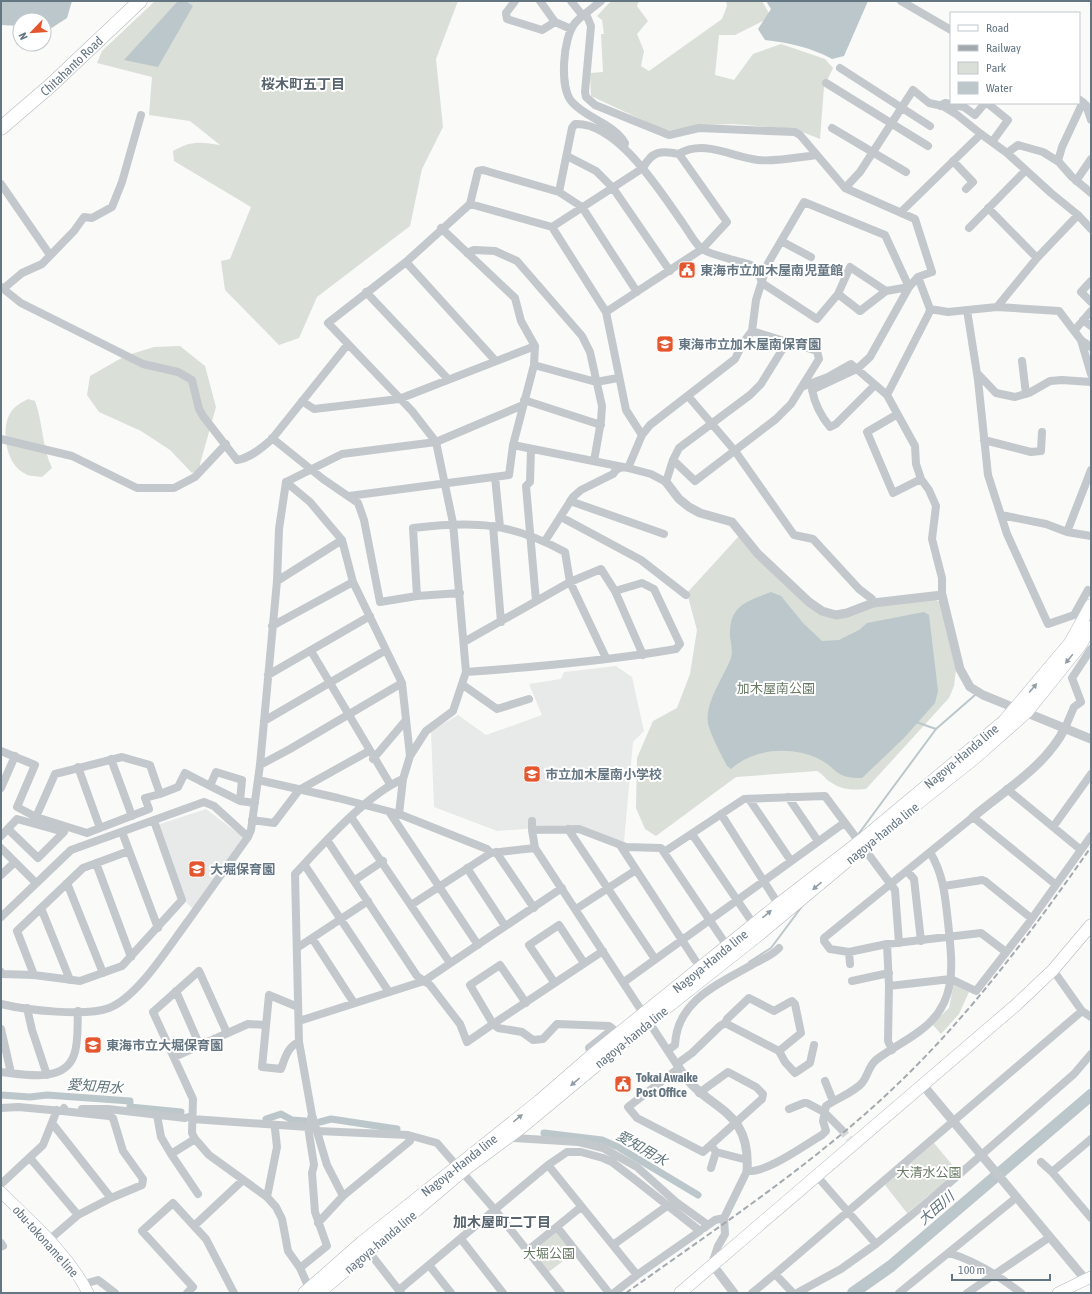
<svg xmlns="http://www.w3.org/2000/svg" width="1092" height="1294" viewBox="0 0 1092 1294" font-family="'Asap Condensed','Noto Sans JP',sans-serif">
<rect width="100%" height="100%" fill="#fafaf8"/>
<path fill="#e8e9e9" d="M616,666L632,677L644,731L633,742L624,842L579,825L497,831L434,807L431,731L458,715L486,735L542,715L529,684L561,679L564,672Z
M206,809L243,837L193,909L185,901L157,825Z"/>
<path fill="#dadfd7" d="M155,1H458L436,59L443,127L422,169L410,226L317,297L299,338L279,345L225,290L221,261L230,259L251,207L174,161L173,151C191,140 202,142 220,145L190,121L149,115L152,77L97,63L102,51Z
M611,1H639L637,6L648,21L637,34L644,51L641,66L649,71L722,19L727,6L726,1H762L771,17L735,35H719L715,75L734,80L753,54L781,44L825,59L833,68L824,87L820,139L795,129L733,124L698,125L666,131L591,96L590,73L603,72L601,34H604L602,20L597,16Z
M180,346L205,366L216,407L200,464V470L192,473L170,450L141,431L99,412L87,395L90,376L125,356L154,347Z
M28,399L35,401C43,423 42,447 52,468L42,477C36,476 30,477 24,473C6,464 0,428 11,412C15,406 22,402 28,399Z
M739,536L820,613L934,599L940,602L956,670L954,686L949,698L866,789C854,790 842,790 832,783C827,781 824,775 817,771L736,777L656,836L645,829L636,808L637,758L653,721L677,708L690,674L697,630L687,593Z
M954,983L969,992L959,1014L941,1034L932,1024L949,1008Z
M934,1143L958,1172L907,1213L885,1185Z
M557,1227L575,1252L546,1274L527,1251Z"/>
<path fill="#bbc7cb" d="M1,1H72L67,18L50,29H44V20H20V26L1,25Z
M178,1H186L193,6L158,67L124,60Z
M766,1H868L844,56L832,59C810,47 790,43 765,40L758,29L771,9Z
M771,592L781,596L803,623L822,641L839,640L859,630L867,623L924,612L929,615L938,691L935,703L904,738L862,778C833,778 839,769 819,759C792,746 754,748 731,769L727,766C721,754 713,740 709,727C702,706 724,677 731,658C733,652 731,643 730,637C729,605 746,602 771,592Z"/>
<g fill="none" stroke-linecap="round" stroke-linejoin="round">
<path stroke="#bbc7cb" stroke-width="2" d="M916,722L936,729
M857,836L936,729L975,695
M749,962L771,948L803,905"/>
<path stroke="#bbc7cb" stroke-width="7" d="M1,1095L30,1097L47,1095L130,1101V1107L181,1112
M266,1119L281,1114L292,1120L305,1121
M320,1122L331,1119L397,1129
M544,1133L602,1140L618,1147L698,1195"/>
<path stroke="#bbc7cb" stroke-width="12" d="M853,1293L891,1266L1091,1095"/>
<path stroke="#d5d9db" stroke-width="8" stroke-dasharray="8 4" stroke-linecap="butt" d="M841,1129L849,1139"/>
<g stroke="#b3babf" stroke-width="12">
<path id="secondary" d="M1,1192C32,1223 68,1253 88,1293
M1058,1293L1091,1277"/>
</g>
<g stroke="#b5babe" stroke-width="13">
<path id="primary" d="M897,820L975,758L1027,712L1080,646L1091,627
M304,1293L362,1242L539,1101L592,1055L780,903L859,842L1004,721L1070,643L1091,605
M319,1293L463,1171L521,1128L650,1021L760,934L851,858
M680,1293L1016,1005L1053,970L1091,925"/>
</g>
<g stroke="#b4b9bd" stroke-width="15">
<g id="motorway">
<path id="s1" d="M1,128L50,86L140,1"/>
</g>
</g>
<path stroke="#c3c8cc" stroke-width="8" d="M515,1L506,13L507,19L510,20L542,30L555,22
M540,1L555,22L571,29
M571,1L583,16
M601,1C593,8 582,15 575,23C563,37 559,88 572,102C587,119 613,123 625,143L624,147
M901,1L951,30
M586,14L591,26L585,92L586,97L595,105L669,135L699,128L795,132L800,135L845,188L915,219L932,272L918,277L909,287L870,357L857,369L812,390C815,405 820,415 830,427L836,424L875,385
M840,68L930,126
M826,83L928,146
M1080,100L1086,105L1091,120
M1083,102L1062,147L1058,161L1072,177L1091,193
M987,103L1008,120L992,142
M940,106L945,103L964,107L975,115L985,103
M832,128L906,172
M1007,153L1018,145L1043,152L1059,162
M679,154C704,139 732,157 758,160C774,162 800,157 817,155
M567,156L596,171L613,188L670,271
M953,161L973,182L966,189
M1076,181L1091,159
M1,184L50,255
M845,188L860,172L913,90L929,103L943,106L956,114L981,134L1007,153L1051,193L1078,215L1091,229
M559,192L582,207L637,292
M470,204L552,227L606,312L626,410L642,435
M988,208L1037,258
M901,212L981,134
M552,227L643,168C652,151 661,150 679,154L727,222L702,249L606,312
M441,228L515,298L521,321L535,346L534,365L513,445L628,468L651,474L666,482L673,460L695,481L776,419L791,404L819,359L817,351L752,331
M969,228L1026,170
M781,241L811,257
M467,253L474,250L495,251L517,261L582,336L590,352L602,406L601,421L594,461
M406,262L493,358V361
M1091,281L1081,292L1091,302
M1,287L21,303L143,364L178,372L192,380L199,409L203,416L237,460C250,458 262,448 272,439L348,344
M3,289L22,273L42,264L74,231L84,217L92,218L112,207L122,182L141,115
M366,292L448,379
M838,294L850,267L886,291
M997,307L1037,258L1078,215
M930,309L948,312L997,307L1059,311L1081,340L1091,347
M967,310L978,380L988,475L1007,534L1048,624L1074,615L1088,590L1091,592
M1083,320L1091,326
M1074,331L1091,311
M1081,340L1091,374
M1022,361L1026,394
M534,365L596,382L618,378
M977,373L996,393L1015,397L1029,393L1050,381L1062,380L1091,382
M804,386L828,377L851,364L887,395L915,446L916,464L921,479L929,490L936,506L932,539L942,578V595
M887,395L929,313L930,309L918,277
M688,396L735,451L794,535L813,539L859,589L872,599L873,603
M524,400L601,425
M302,401L314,409L399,399L535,346
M896,415L867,432L893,493L921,479
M272,438L323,479L358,503L364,520L380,602L417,596L460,593
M1,439L72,456L137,488H174L195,477L226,444
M984,440L1031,452L1041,451L1042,432
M531,449L530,482L526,486L536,601
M673,460L679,448L750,395L761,384L787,342
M628,468L642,435L650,425L735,359L743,343L752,331L756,300L767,265L804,202L885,235L909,287
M495,477L500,527
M286,482L310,502L342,540L353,582L402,683L410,756
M286,482L342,454L436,442L523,405
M349,496L509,475L513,445
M570,501L664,534
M1001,515L1046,524L1067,532L1091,536
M561,517L641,560L686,595
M493,526L501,622
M1067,532L1091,470
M545,541L573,497L581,490L613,474L616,470L622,467
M277,581L342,540
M615,591L643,655
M417,596L413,528C474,521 510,522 565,552L570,582L606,658
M272,626L353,582
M464,642L570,582L601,569L615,591L642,583L654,589L680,644L676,649C607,661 536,667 466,672
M311,651L390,784
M268,675L370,616
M463,685L497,709L529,699
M264,721L386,650
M1065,728L1074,707L1081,702L1072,678L1091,649
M1,751L35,765L17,807L36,817L87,833L149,809L145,798L160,794L150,765L122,757L55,774L36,817
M111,759L132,816
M373,759L406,720
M260,765L290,749L402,683
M78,767L100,828
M258,780L338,798L399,814L487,849L491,853L535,848
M1,788L15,756
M1007,789L1081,850
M160,794L178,787L185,773L210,786
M788,797L818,841
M749,799L791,861
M240,801L242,780L216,772L210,786L240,801L255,803
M390,813L478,945
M399,814L403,779
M721,814L775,899
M351,817L450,963
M252,820L274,823L299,790L369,751
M532,821V830
M1053,827L1091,774
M568,829L655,959
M122,832L158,928
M692,834L750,919
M1,836L17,819L64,832L38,858L8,829
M327,840L417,976L430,985L460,1024L467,1042L493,1024L498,1028L522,1032L533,1040L543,1039L557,1024L609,1026L613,1029L589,1048L592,1055
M620,845L695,960
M1,848L36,883
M496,852L534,908
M664,852L744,799L825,796L895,890L899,943
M96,863L131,957
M304,864L389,992
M467,868L505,926
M907,871L914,879L921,941
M1,875L15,862
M355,880L383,861
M67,883L103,973
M944,886L982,880L985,881L1031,918
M411,905L491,853
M41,908L70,980
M576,909L636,870
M1,917L71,850L204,802L214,806L248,837
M312,938L354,1003
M887,944L889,986L951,979L976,991L1028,924L1091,836
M297,948L368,901
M849,952L850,964
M1006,952L981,933L887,944L849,952L830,949L824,941V938L973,817L1055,884
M1053,970L1082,1011L1091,1017
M1,972L2,974L34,975L80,981L122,966L182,900L154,821
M34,975L17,931L83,868L129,851
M852,981L889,973
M554,982L529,945L559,925L584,963
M624,982L844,823
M889,986L888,1041L892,1050
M176,991L200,1046
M526,1003L500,965L470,985L493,1024L603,951
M1,1004C26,1010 86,1017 109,1008C138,997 169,946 188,921C208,893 228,865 248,837L251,830L260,765L277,581L279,529L286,482
M298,1007L269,995L262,1067L281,1069C285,1058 288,1046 299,1042
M27,1008L32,1030L47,1075
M299,1021L424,981L562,888
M725,1023L779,1051
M1,1029L11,1073
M227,1033L199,971L153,1012L193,1099L192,1133L195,1139L209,1155L267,1197L276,1207L282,1219L288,1251L300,1268L309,1288V1292
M668,1050L675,1045C677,999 721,983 755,963C763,959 773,955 779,948
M174,1057L248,1024L266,1025
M677,1064L692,1053L720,1026L725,1023L727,1019L749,998L774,1011L790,1002L792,1001L795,1004L801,1033L779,1051L785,1062L795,1073L810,1063L814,1045
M1,1072C23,1074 64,1084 74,1055C79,1042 77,1025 78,1011
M825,1081L833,1101
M699,1093L728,1072L756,1087L763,1094L762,1099L703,1152L637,1118L628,1107L679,1068L535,848L532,830L579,829L626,847L661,848L723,940
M1,1108L18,1107L62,1111L64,1108
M82,1109H108L185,1118L192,1116
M789,1109L804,1103H807L824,1112L841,1129
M157,1115L161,1137L171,1154
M312,1115L299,1042L295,874C322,845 367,794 403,779L410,756L426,731L453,711L466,672L453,523L436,442L412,411L328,323L406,262L470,204L478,171L483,170L559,192L572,128L575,124C618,122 662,194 684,225C689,232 695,244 702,249C708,254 742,262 751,265L758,270L762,283L817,319L838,294L860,311L886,291L909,287
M192,1119L308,1127
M52,1123L111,1198
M318,1131L408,1135L437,1143L495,1210L561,1293
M511,1135L514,1138L579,1142L603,1148L637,1167L676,1202L708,1225
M195,1139L171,1154L198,1194
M1091,1139L1052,1172L1091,1218
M711,1145L716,1152L747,1160
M30,1158L78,1215
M1041,1162L1052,1172
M711,1168L716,1152
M816,1175L876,1244
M1,1184L43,1145L57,1110
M267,1197L277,1147L275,1129
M318,1223L343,1196L410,1141L408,1135
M194,1226L206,1239L234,1293
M557,1227L609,1293
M704,1228L715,1220L724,1218
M461,1239L503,1293
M49,1240L78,1215L111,1198L142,1185L143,1179L123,1151L113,1118L109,1116L62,1111
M1,1243L3,1246
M613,1245L667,1206
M527,1251L581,1207
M369,1252L401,1293
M949,1253C976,1261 998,1275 1021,1293
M712,1264L718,1246L725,1234L724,1218L747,1171C767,1173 803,1146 822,1135L826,1131L823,1121L826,1106C837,1098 853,1093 862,1083C868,1076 868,1067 876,1060C890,1049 907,1041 921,1030C959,1002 952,963 948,922C945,896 944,876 930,852
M429,1265L451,1293
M300,1268L327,1246L315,1212L312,1173L314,1165L308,1127L312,1115L327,1165L343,1196
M775,1274L1082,1011
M84,1284L98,1280L115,1293
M399,1290L548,1165L567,1152H581L603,1158L612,1162L638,1182L700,1231L637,1275L548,1165
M187,1293L193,1287L142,1231L173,1203L194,1226L243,1180
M614,1293L637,1275
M752,1293L775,1274L793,1293
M797,1293L841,1269L876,1244L931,1199L1074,1074L1091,1054
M899,1293L1017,1197
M967,1293L1050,1237"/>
<path stroke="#c3c8cc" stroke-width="9" d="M666,482L679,499L689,507L700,513L732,522L758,554L809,602L822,611L836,615L847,613L873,603L942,595L960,669L970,687L983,695L1091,739
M973,817C1005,790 1046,766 1065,728
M679,1068C707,1113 751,1105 747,1171
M922,1084L1085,1279
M712,1264L734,1293"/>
<use href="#secondary" stroke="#fff" stroke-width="11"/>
<use href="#primary" stroke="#fff" stroke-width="12"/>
<use href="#motorway" stroke="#fff" stroke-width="14"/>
<path stroke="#a2aab0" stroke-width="2" stroke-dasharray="6 3" stroke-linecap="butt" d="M626,1293C722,1224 822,1159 907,1075C977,1006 1035,927 1091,847"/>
</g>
<defs><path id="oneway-solid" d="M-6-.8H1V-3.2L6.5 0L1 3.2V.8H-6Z"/></defs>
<g fill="#939fa8">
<use href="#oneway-solid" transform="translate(1069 659) rotate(129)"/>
<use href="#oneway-solid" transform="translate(1033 688) rotate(-50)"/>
<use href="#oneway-solid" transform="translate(817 886) rotate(140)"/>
<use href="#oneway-solid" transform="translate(767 914) rotate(-40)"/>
<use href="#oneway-solid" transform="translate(575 1082) rotate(140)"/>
<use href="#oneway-solid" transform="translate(518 1118) rotate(-39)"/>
</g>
<defs>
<g id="civic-square" transform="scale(0.9)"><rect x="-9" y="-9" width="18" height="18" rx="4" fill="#e4572e" stroke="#fff"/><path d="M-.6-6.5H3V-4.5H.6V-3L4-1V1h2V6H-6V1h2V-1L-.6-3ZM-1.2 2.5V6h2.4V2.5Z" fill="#fff"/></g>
<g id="school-square" transform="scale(0.9)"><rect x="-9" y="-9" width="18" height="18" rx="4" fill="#e4572e" stroke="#fff"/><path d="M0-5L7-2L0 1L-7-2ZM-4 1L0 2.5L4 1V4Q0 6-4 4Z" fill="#fff"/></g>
</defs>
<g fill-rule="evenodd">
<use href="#civic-square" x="687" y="270"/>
<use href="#school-square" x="665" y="344"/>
<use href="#school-square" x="532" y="774"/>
<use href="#school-square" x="197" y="869"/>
<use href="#school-square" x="93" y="1045"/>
<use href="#civic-square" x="623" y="1084"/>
</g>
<g text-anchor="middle" stroke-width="4" stroke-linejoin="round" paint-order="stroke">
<g font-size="13" fill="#657683" stroke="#fff">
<text dy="5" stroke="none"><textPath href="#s1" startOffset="94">Chitahanto Road</textPath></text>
<text transform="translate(961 756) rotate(-40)" y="5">Nagoya-Handa line</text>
<text transform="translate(882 833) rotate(-39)" y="5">nagoya-handa line</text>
<text transform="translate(710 961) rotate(-39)" y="5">Nagoya-Handa line</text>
<text transform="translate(631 1037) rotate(-39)" y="5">nagoya-handa line</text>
<text transform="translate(459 1165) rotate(-38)" y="5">Nagoya-Handa line</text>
<text transform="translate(46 1241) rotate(48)" y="5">obu-tokoname line</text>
<text transform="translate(380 1242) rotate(-40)" y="5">nagoya-handa line</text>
</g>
<g font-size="13" font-weight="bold" fill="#657683" stroke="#fff" text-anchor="start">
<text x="700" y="275">東海市立加木屋南児童館</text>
<text x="678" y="349">東海市立加木屋南保育園</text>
<text x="545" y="779">市立加木屋南小学校</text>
<text x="210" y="874">大堀保育園</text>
<text x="106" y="1050">東海市立大堀保育園</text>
<text x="636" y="1082">Tokai Awaike<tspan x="636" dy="15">Post Office</tspan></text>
</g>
<g font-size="13" fill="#687a64" stroke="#fff">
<text x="776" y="693">加木屋南公園</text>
<text x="929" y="1177">大清水公園</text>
<text x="549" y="1258">大堀公園</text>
</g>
<g font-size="14" font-weight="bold" fill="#57646e" stroke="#fff">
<text x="303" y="89">桜木町五丁目</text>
<text x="502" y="1227">加木屋町二丁目</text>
</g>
<g font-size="14" font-style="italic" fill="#60757c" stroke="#fff">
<text transform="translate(95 1086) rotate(4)" y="5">愛知用水</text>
<text transform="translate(642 1148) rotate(30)" y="5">愛知用水</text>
<text transform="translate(936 1208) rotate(-41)" y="5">大田川</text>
</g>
</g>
<rect width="1092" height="1294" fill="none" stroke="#657683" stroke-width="4"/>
<rect x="950" y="12" width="130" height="92" fill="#ffffff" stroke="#c1c8cd"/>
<rect x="958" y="25" width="20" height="6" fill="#ffffff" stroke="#c1c8cd"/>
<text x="986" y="32" font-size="12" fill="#657683">Road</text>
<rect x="958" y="45" width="20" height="6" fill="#a2aab0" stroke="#c1c8cd"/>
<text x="986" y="52" font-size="12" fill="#657683">Railway</text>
<rect x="958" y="62" width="20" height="12" fill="#dadfd7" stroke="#c1c8cd"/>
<text x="986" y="72" font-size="12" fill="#657683">Park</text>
<rect x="958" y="82" width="20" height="12" fill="#bbc7cb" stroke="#c1c8cd"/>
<text x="986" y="92" font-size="12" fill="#657683">Water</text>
<g transform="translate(32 32) rotate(245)"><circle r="19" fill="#ffffff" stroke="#c1c8cd"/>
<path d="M0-3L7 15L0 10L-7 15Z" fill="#e4572e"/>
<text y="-6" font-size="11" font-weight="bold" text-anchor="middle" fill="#657683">N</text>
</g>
<path d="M952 1274v6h98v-6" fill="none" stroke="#657683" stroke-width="2"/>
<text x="958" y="1274" font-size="12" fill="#657683" stroke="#ffffff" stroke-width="3" paint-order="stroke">100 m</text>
</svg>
